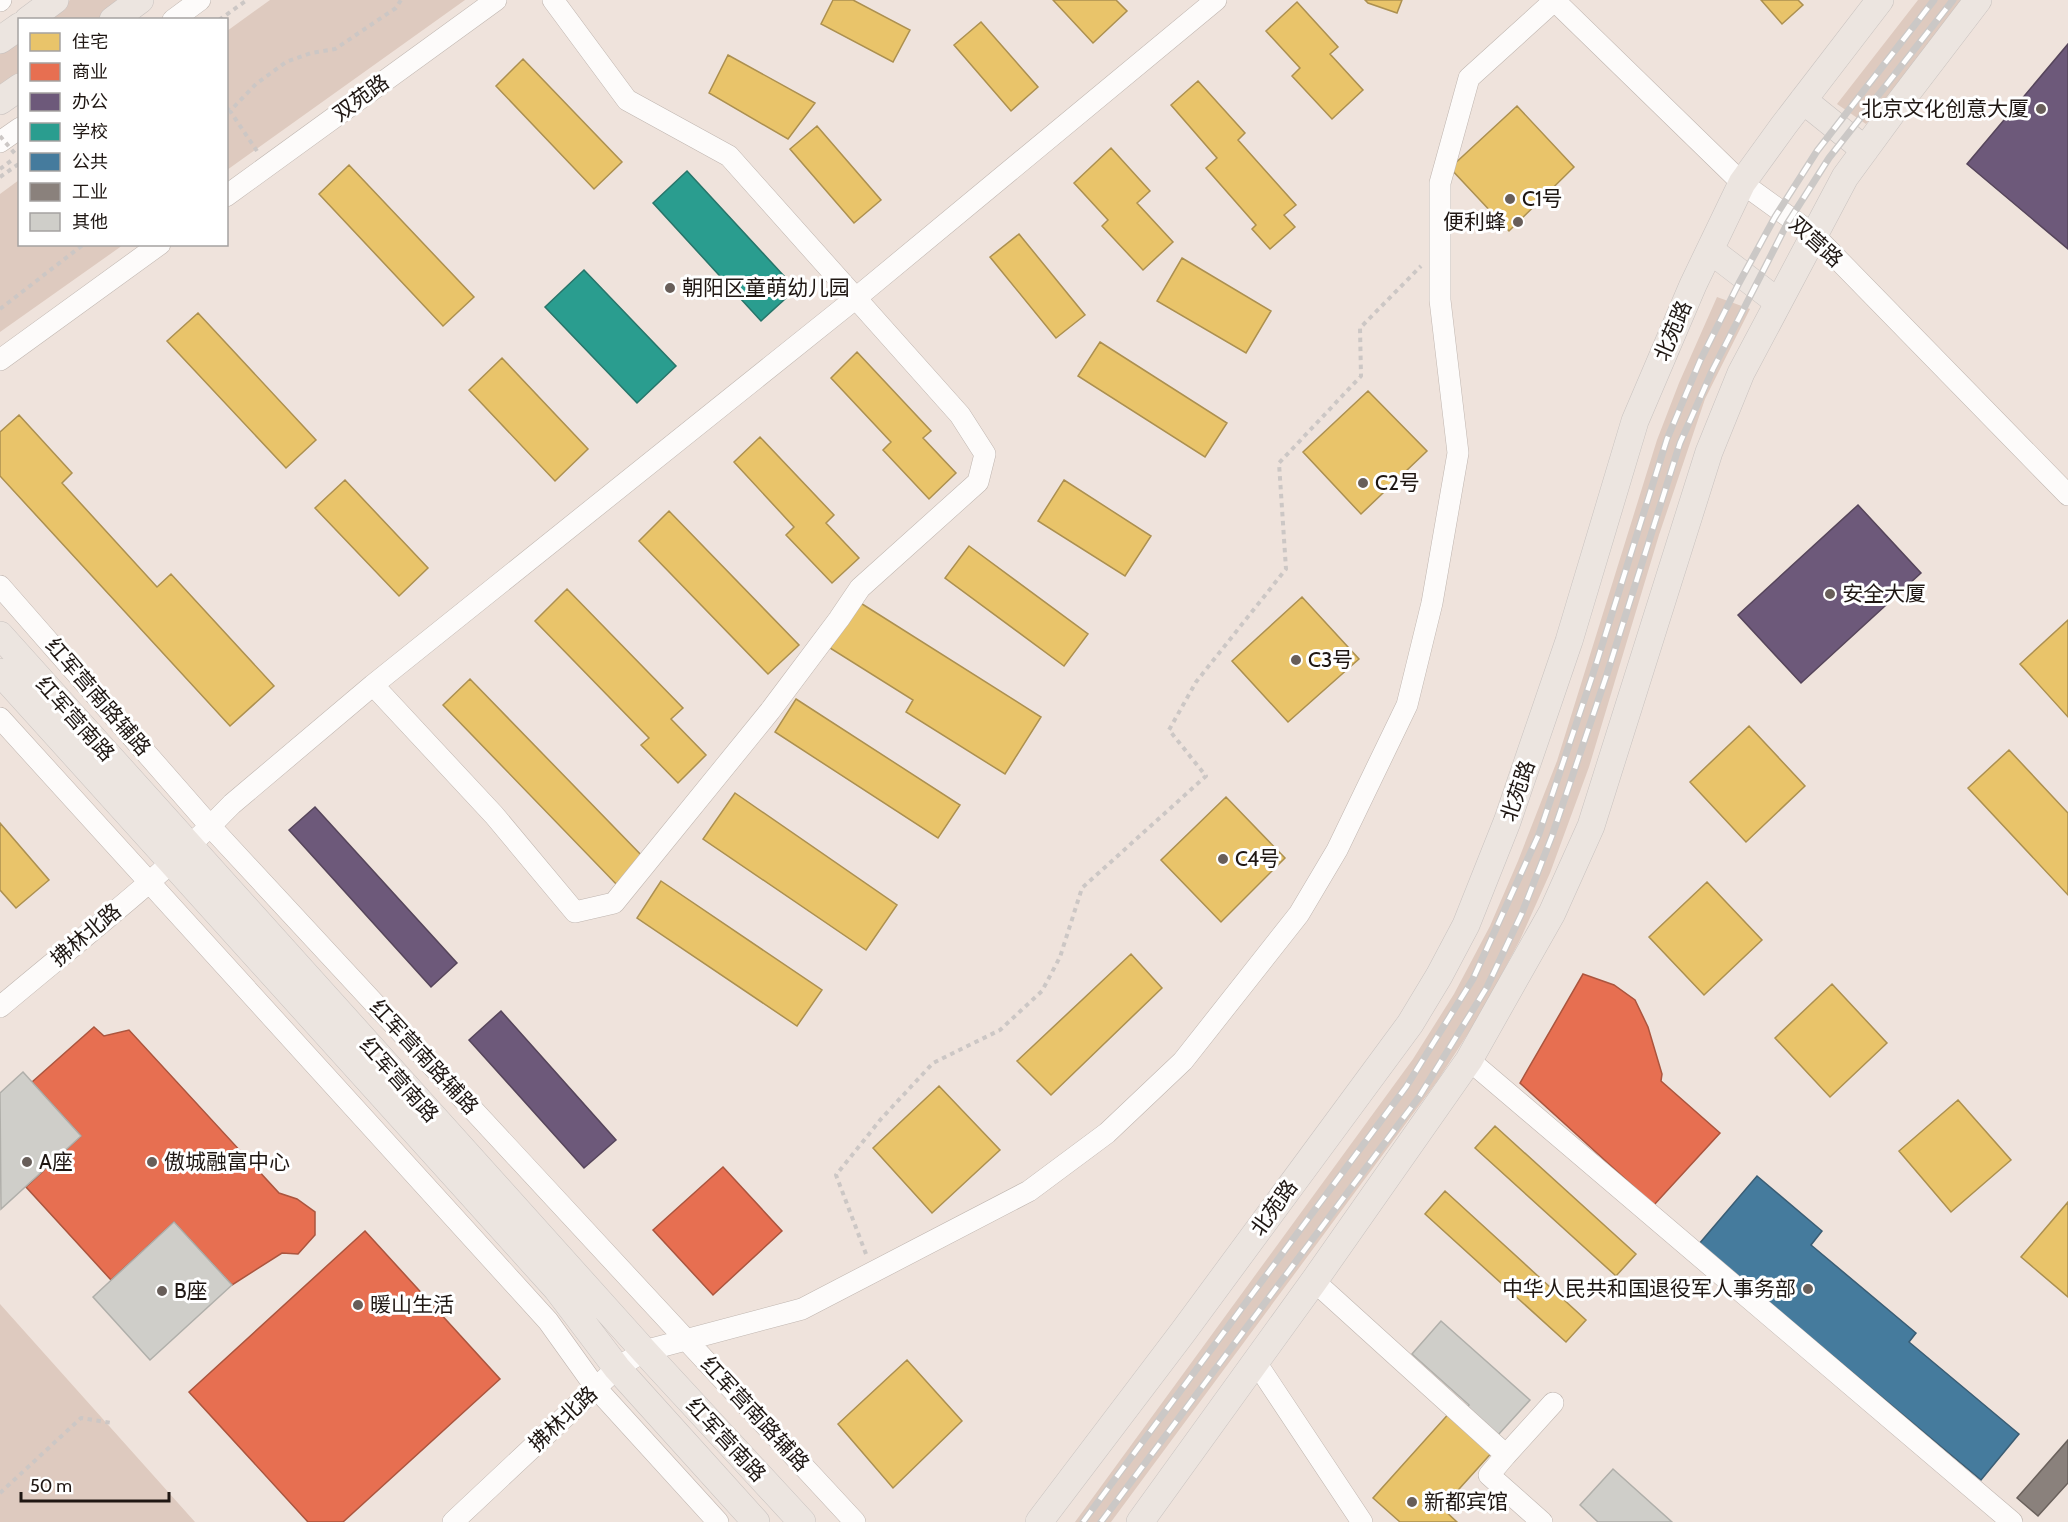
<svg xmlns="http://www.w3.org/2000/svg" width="2068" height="1522" viewBox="0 0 2068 1522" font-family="Cabin,'Noto Sans SC',sans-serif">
<rect width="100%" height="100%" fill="#efe3dc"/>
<path fill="#decabf" d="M70,0H127L100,19L43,20Z
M270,0H465L227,170V31Z
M1918,0H1962L1866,124L1837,104Z
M19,36V74L0,86V50Z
M19,180L20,244L123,245L0,332V194Z
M1717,297L1750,309L1705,399L1659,535L1589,767L1550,873L1520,940L1480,1015L1438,1080L1111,1522H1075L1413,1059L1454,994L1490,926L1518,861L1557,761L1657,440L1679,383Z
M0,1304L195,1522H0Z"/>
<path fill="#e9c46a" stroke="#ac9050" stroke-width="1.5" d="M833,0H853L910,30L893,62L821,24Z
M1053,0H1116L1127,11L1093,43Z
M1365,0H1402L1397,13L1368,3Z
M1761,0H1798L1803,5L1782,24Z
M1297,2L1338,47L1330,54L1363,90L1332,119L1292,76L1300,68L1266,31Z
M981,22L1038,87L1011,111L954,45Z
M728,55L815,103L788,139L709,93Z
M523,59L622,162L594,189L496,86Z
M1198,81L1245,133L1238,140L1296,205L1284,215L1295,227L1270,249L1252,229L1256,225L1206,168L1217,158L1171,105Z
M1517,106L1574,167L1509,231L1450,168Z
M817,126L881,200L854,223L790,149Z
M1111,148L1150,191L1137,203L1173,242L1143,270L1102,226L1108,220L1074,183Z
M349,165L474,297L443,326L319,194Z
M1019,234L1085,315L1056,338L990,257Z
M1182,258L1271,311L1246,353L1157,301Z
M198,313L316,440L286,468L167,341Z
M1100,342L1227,423L1205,457L1078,376Z
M857,352L931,431L923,438L956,473L929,499L883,450L891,442L831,378Z
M502,358L588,449L555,481L469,390Z
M1368,391L1427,451L1361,514L1303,452Z
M19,415L72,473L62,483L157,587L171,574L274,686L230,726L0,476V432Z
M760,437L834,515L826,523L859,558L832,583L786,535L794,527L734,462Z
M345,480L428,568L399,596L315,508Z
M1064,480L1151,536L1125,576L1038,521Z
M669,511L799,645L768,674L639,541Z
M969,546L1088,634L1064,666L945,578Z
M567,589L683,708L671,719L706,755L678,783L641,745L649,738L535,621Z
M1302,597L1359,659L1288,722L1232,661Z
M859,602L1041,717L1005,774L906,712L913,700L830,648Z
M2068,620V717L2020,664Z
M470,679L646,860L619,887L443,705Z
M796,699L960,805L938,838L775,732Z
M1749,726L1805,786L1746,842L1690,782Z
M2009,750L2068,813V895L1968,788Z
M735,793L897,905L866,950L703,839Z
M1226,797L1285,858L1221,922L1161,860Z
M0,823L49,880L16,908L0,890Z
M661,881L822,990L797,1026L637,918Z
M1707,882L1762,940L1704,995L1649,937Z
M1131,954L1162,988L1051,1095L1017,1061Z
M1832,984L1887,1043L1830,1097L1775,1038Z
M939,1086L1000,1150L932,1213L873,1148Z
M1958,1100L2011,1160L1951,1212L1899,1151Z
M1495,1126L1636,1254L1616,1276L1475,1148Z
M1445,1191L1586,1320L1566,1342L1425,1214Z
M2068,1202V1297L2021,1257Z
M907,1360L962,1421L893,1488L838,1424Z
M1452,1410L1495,1449L1442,1508L1457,1522H1400L1373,1498Z"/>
<path fill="#e76f51" stroke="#ab553e" stroke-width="1.5" d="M1583,974L1614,985L1635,1000L1648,1027L1662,1074L1661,1081L1720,1133L1654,1205L1520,1083Z
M94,1027L104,1036L129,1030L279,1193L297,1199L315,1212V1235L298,1254L282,1253L232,1285L174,1222L111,1280L26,1187L81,1136L32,1082Z
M723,1167L782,1231L713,1295L653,1230Z
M365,1231L500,1379L343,1522H308L189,1392Z"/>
<path fill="#6d597a" stroke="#56455b" stroke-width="1.5" d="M2068,44V249L1967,164Z
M1858,505L1921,573L1801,683L1738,615Z
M315,807L457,963L431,987L289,830Z
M501,1011L616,1140L584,1168L469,1040Z"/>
<path fill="#2a9d8f" stroke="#27756a" stroke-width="1.5" d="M687,171L796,289L761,321L653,203Z
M584,270L676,366L637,403L545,307Z"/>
<path fill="#457b9d" stroke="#3a5d74" stroke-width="1.5" d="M1757,1176L1822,1231L1811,1245L1916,1333L1909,1342L2019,1434L1981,1480L1699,1244Z"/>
<path fill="#8a817c" stroke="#6a615c" stroke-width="1.5" d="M2068,1440V1483L2038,1516L2017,1498Z"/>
<path fill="#cfcec9" stroke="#b0afaa" stroke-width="1.5" d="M23,1072L81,1136L1,1209L0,1093Z
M174,1222L232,1285L150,1360L93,1297Z
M1441,1321L1530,1400L1498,1435L1467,1407L1469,1405L1412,1354Z
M1613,1469L1672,1522H1598L1580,1505Z"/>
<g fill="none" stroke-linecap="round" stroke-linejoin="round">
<g stroke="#bfb5af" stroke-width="22">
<path id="minor" d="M1554,0L1742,183L1814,235L2068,495
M0,1L1,0
M173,20L200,0
M0,142L20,128
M226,196L496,0
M0,360L160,244
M0,586L210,826L855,1522
M373,685L494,815L575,912L614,903L770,711L839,619L860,588L978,482L985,454L960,415L729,156L627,100L553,0
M0,718L548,1321L596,1388L718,1522
M0,1007C78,941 161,878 232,804L373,685L856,298L1216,0
M1469,1060L2012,1522
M1314,1281L1506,1455L1489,1475L1542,1522
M1255,1361L1362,1522
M1506,1455L1553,1403
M453,1522L617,1368L644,1351L802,1309L1029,1191L1107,1133L1183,1061L1299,914L1337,850L1407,705L1432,603L1458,453L1440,300V183L1469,78L1555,0"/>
</g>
<g stroke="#c8c2bf" stroke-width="28">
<path id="major" d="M28,20L55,0
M113,20L140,0
M0,40L20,26
M1803,100L1865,150
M0,101L20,87
M1710,250L1778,302
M0,635L644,1351L802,1522
M0,672L557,1289L617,1368L756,1522
M1039,1522L1183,1332L1410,1024L1439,976L1466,925L1507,822L1569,641L1635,421L1693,285L1742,183L1784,125L1880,0
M1140,1522L1314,1281L1469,1060L1552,913L1591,826L1709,452L1741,373L1845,177L1897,106L1978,0"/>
</g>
<path stroke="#ccc7c5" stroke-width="4" stroke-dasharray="4.5 4.5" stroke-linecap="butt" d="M219,20L247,0
M226,107L230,111L226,115
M257,151L230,111L256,84L286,62L311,53L335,49L396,8L401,0
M0,169L12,160
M0,177L20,163
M0,309L84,244
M866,1254L836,1175L881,1119L933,1063L1000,1030L1042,991L1060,957L1082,888L1206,776L1169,730L1196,682L1286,569L1279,463L1361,376L1360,328L1421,266
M0,1493L81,1418L112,1423"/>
<use href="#minor" stroke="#fdfbfa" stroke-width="21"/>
<use href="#major" stroke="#ece5e0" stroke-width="27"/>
<g stroke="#cbc8c6" stroke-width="7">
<path id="rail" d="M1083,1522L1406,1087L1473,979L1539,834L1593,674L1667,439L1700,361L1739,283L1775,217L1817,151L1934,0
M1101,1522L1419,1097L1487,987L1522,913L1552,836L1607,674L1680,443L1713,369L1787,224L1829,158L1953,0"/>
</g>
<use href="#rail" stroke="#fff" stroke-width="4.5" stroke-dasharray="14" stroke-linecap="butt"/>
<path stroke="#ccc7c5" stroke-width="4" stroke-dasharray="4.5 4.5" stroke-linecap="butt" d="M0,136L17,156"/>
</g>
<g fill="#685e59" stroke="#fff" stroke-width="2">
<circle cx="2041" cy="109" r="6"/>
<circle cx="1510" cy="199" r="6"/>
<circle cx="1518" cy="222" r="6"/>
<circle cx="670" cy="288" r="6"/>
<circle cx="1363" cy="483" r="6"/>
<circle cx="1830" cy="594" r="6"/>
<circle cx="1296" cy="660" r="6"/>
<circle cx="1223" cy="859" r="6"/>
<circle cx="27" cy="1162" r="6"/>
<circle cx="152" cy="1162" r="6"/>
<circle cx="1808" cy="1289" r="6"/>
<circle cx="162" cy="1291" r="6"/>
<circle cx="358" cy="1305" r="6"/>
<circle cx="1412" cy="1502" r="6"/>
</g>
<g text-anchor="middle" stroke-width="6" stroke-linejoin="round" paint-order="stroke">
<g font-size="21" fill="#1f1713" stroke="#fff">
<text transform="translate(361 98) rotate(-36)" y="7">双苑路</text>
<text transform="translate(1816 242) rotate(42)" y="7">双营路</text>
<text transform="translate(1673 331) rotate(-67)" y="7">北苑路</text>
<text transform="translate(98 697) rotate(49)" y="7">红军营南路辅路</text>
<text transform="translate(75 719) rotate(48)" y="7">红军营南路</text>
<text transform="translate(1518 791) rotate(-71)" y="7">北苑路</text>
<text transform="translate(86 935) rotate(-40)" y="7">拂林北路</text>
<text transform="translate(424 1057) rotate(47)" y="7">红军营南路辅路</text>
<text transform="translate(399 1080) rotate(48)" y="7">红军营南路</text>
<text transform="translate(1274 1208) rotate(-54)" y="7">北苑路</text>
<text transform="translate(755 1414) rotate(47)" y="7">红军营南路辅路</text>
<text transform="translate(563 1419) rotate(-43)" y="7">拂林北路</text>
<text transform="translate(726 1440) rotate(47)" y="7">红军营南路</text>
</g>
<g font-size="21" fill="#1f1713" stroke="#fff" text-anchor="start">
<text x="2029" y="116" text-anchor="end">北京文化创意大厦</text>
<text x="1522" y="206">C1号</text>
<text x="1506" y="229" text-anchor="end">便利蜂</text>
<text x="682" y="295">朝阳区童萌幼儿园</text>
<text x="1375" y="490">C2号</text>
<text x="1842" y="601">安全大厦</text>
<text x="1308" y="667">C3号</text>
<text x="1235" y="866">C4号</text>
<text x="39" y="1169">A座</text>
<text x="164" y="1169">傲城融富中心</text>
<text x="1796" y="1296" text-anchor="end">中华人民共和国退役军人事务部</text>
<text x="174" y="1298">B座</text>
<text x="370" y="1312">暖山生活</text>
<text x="1424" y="1509">新都宾馆</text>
</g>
</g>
<rect x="18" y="18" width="210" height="228" fill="#ffffff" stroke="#a5a2a1" stroke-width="1.5"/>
<rect x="30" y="33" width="30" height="18" fill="#e9c46a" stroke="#a5a2a1" stroke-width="1.5"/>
<text x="72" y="48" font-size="18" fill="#1f1713">住宅</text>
<rect x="30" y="63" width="30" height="18" fill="#e76f51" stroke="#a5a2a1" stroke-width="1.5"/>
<text x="72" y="78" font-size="18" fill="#1f1713">商业</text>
<rect x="30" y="93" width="30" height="18" fill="#6d597a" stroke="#a5a2a1" stroke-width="1.5"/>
<text x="72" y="108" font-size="18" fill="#1f1713">办公</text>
<rect x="30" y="123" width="30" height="18" fill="#2a9d8f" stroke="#a5a2a1" stroke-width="1.5"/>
<text x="72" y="138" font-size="18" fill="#1f1713">学校</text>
<rect x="30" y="153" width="30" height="18" fill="#457b9d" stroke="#a5a2a1" stroke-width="1.5"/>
<text x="72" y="168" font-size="18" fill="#1f1713">公共</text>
<rect x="30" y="183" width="30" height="18" fill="#8a817c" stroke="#a5a2a1" stroke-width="1.5"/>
<text x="72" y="198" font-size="18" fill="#1f1713">工业</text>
<rect x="30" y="213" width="30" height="18" fill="#cfcec9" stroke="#a5a2a1" stroke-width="1.5"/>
<text x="72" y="228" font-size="18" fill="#1f1713">其他</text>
<path d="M21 1492v9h148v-9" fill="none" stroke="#1f1713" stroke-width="3"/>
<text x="30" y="1492" font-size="18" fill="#1f1713" stroke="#ffffff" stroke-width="4.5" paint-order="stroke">50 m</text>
</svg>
